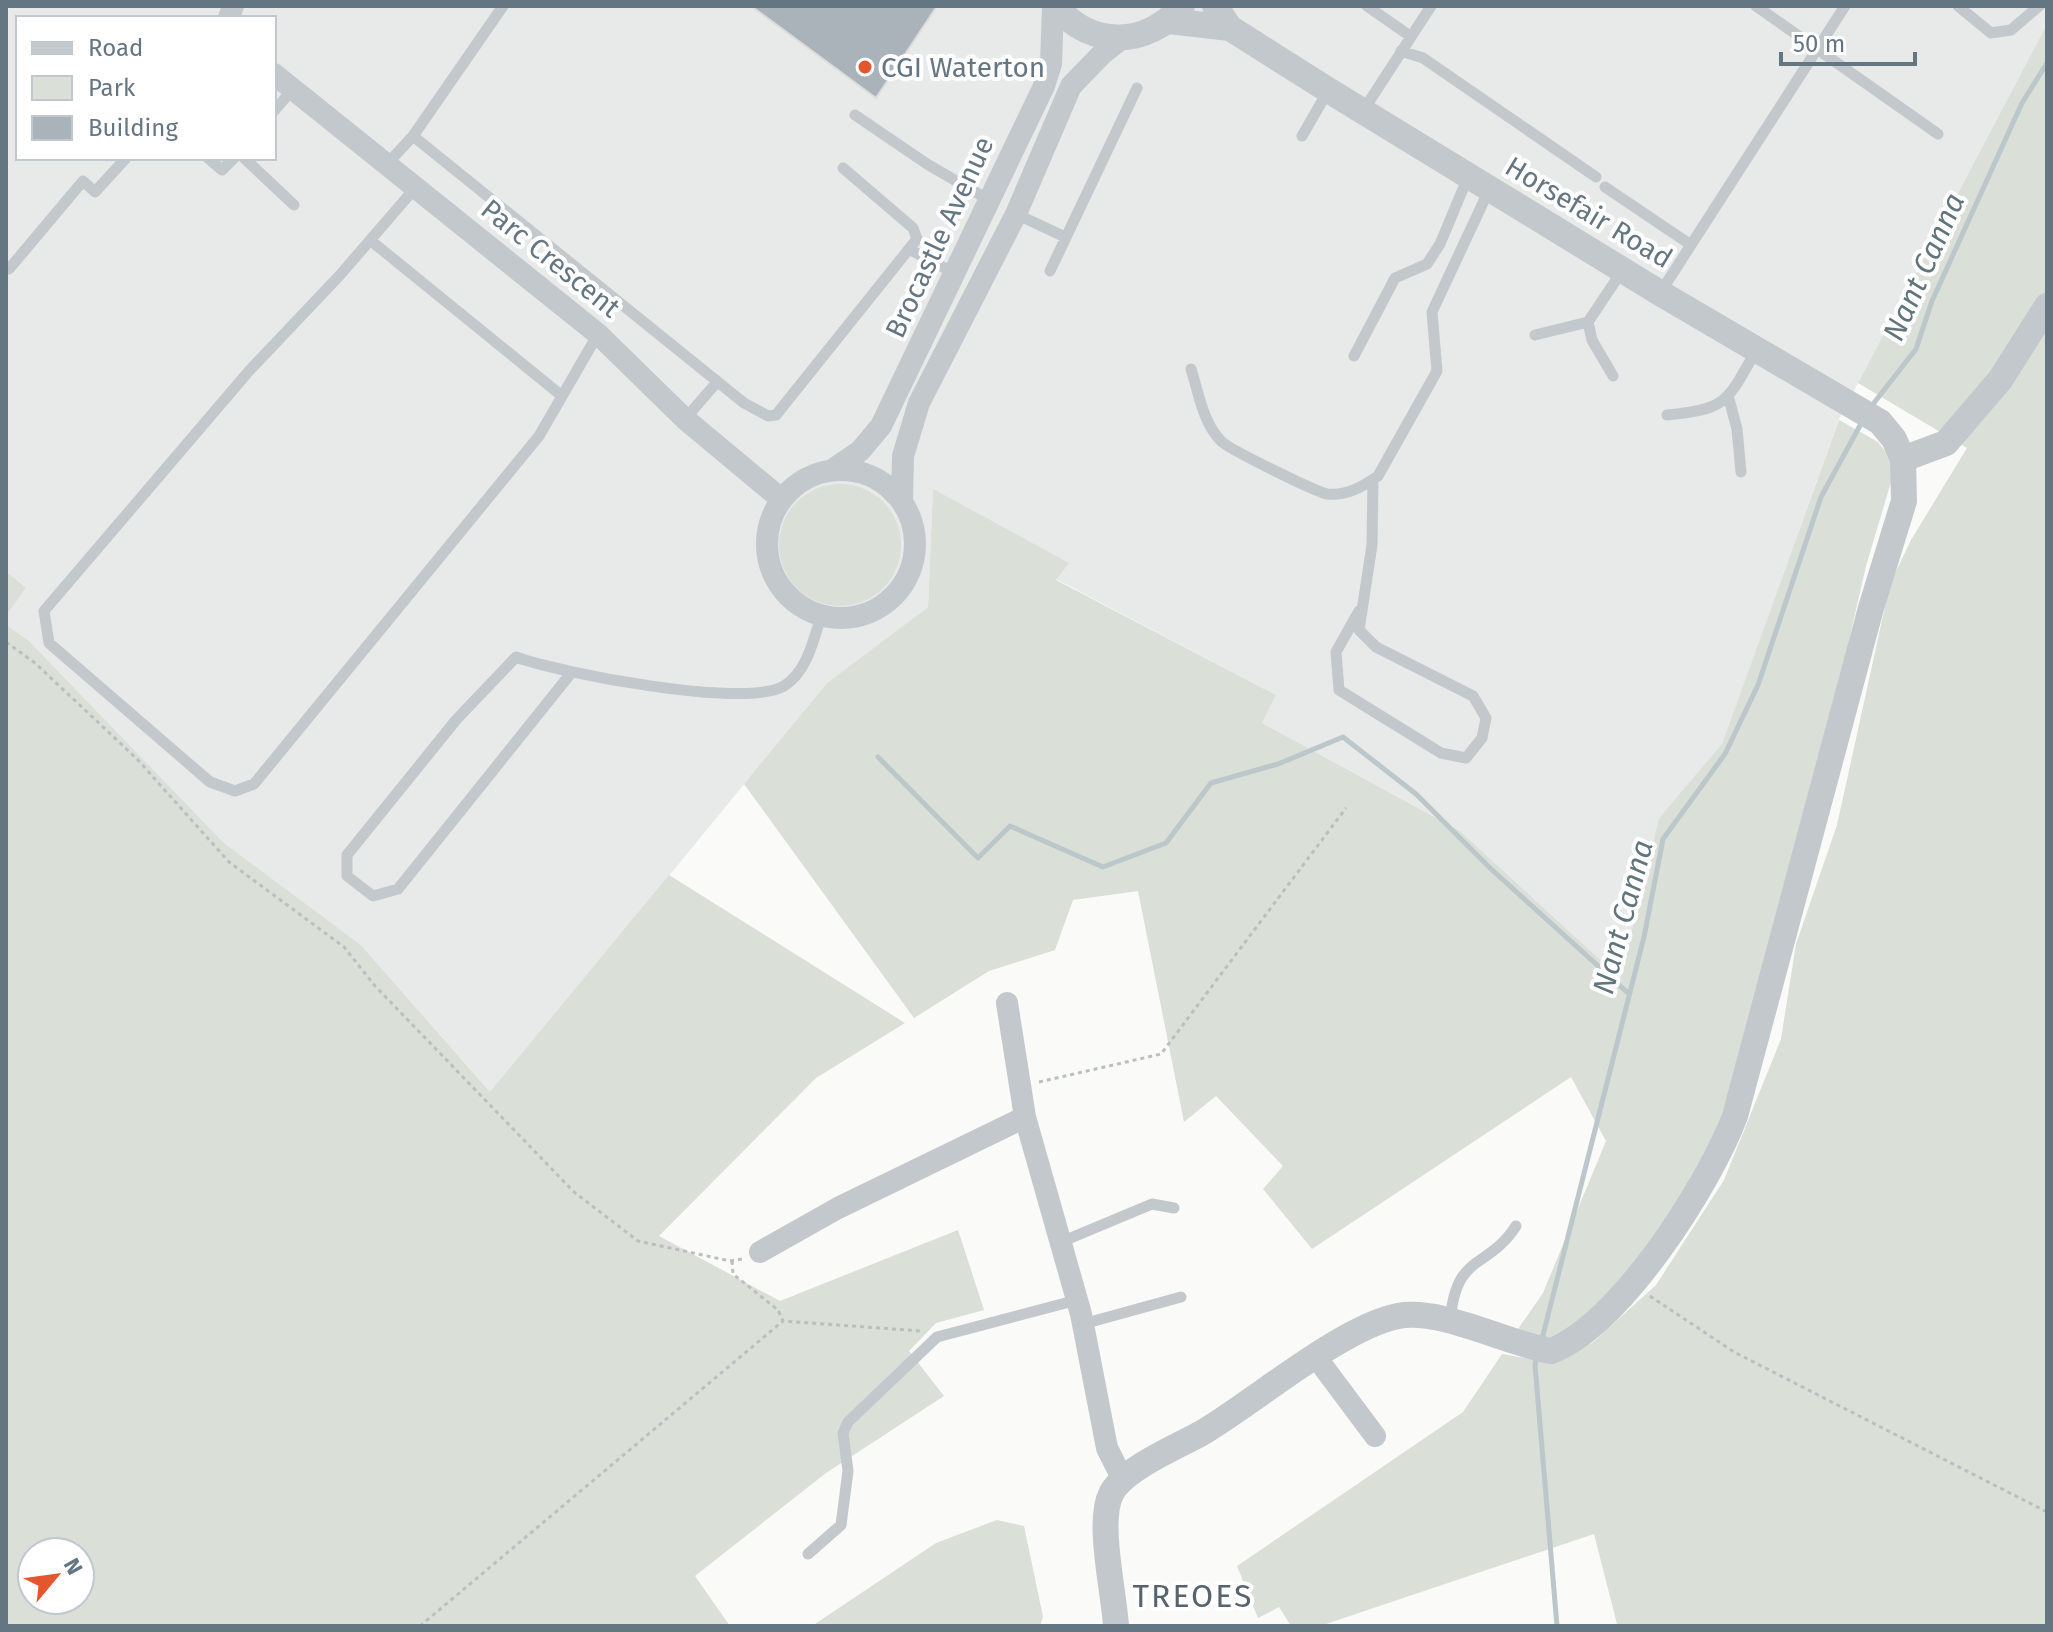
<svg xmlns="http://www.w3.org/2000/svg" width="2053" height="1632" viewBox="0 0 2053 1632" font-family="'Fira Sans',sans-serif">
<rect width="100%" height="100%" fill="#fafaf8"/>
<path fill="#e8e9e9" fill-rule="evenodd" d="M6,6H2047V24L1839,419L1722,745L1659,818L1620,978L1460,831L1262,723L1276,695L1056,579L1068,563L933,490L928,607L827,683L491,1093L361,945L224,843L29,641L6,625V616L26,588L6,571ZM18,18H274V158H18Z"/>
<path fill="#dadfd7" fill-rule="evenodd" d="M2047,24V1626L1617,1624L1594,1534L1320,1626H1291L1279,1607L1258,1618L1237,1566L1463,1412L1502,1354L1547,1362L1592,1343L1656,1285L1724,1180L1781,1039L1796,944L1837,825L1890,584L1911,540L1967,448L1858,383Z
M1839,420L1878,442L1889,456L1894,472L1866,566L1827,736L1742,1059L1708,1151L1675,1206L1596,1315L1551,1340L1516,1332L1543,1293L1606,1141L1571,1077L1312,1249L1263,1189L1283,1166L1216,1096L1184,1122L1138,891L1073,900L1055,950L989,971L914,1018L744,784L827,683L928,607L933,489L1069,563L1056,580L1276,695L1262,723L1460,831L1620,978L1659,818L1722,744Z
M779 545a61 61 0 1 1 122 0a61 61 0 1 1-122 0Z
M6,571L26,588L6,616Z
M6,625L29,641L224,843L361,945L490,1092L669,875L905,1023L816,1078L659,1236L780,1301L958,1230L984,1310L936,1323L909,1351L944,1396L826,1473L695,1576L730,1626H6ZM32,1552H80V1600H32Z
M997,1520L1024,1526L1043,1617L1040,1626H812L936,1543Z"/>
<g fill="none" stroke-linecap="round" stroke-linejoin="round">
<path stroke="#bbc7cb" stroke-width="5" d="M1870,408L1916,349L1932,301L2022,103L2047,63
M878,757L978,858L1010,826L1103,867L1166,843L1211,783L1278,764L1343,737L1416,794L1491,869L1628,993
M1542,1339L1644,937L1663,839L1725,754L1758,685L1821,497L1863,420
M1537,1356L1535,1365L1557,1626"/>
</g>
<path fill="#aab3b9" stroke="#dcdcda" stroke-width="2" d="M751,6H937L876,98Z"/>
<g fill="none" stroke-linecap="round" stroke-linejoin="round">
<path stroke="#bbbfc2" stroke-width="3" stroke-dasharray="4 4" stroke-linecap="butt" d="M6,642L35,663L137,759L229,862L344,947L375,986L574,1192L638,1241L730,1261L742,1259
M1039,1082L1161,1054L1346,808
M732,1261L733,1274L778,1310L783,1321L921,1331
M1650,1296L1734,1352L2047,1512
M420,1626L783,1321"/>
<path stroke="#c3c8cc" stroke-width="11" d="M1367,6L1410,36
M1756,6L1938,134
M1958,6L1991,33L2011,30L2039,6
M1401,51L1423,58L1596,177
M274,111L293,89
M1363,111L1431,6
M855,115L927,164L989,200
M413,136L744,403L768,416L776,415L917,239L913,228L843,168
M1302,136L1328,91
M208,158L222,170L234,158
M244,158L294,205
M387,164L413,136L503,6
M416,187L340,275L249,371L44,611L49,643L210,782L235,791L254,784L539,436L598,334
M1605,187L1691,245
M1016,214L1065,237
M370,240L562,396
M909,249L954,273
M9,269L83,181L95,192L126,158
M1050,271L1137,88
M1660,293L1845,6
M1588,322L1592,340L1613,376
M1535,335L1588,322L1622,271
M1354,356L1395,278L1427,264L1440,244L1468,177
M1191,369C1199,394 1203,424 1222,442C1231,450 1316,492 1327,494C1347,496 1362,487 1378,476L1437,371L1432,312L1489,190
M1729,399L1737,429L1741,472
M1667,415C1729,409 1727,401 1757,349
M685,419L717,382
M1359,611L1336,652L1339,690L1441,753L1466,758L1482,738L1486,718L1473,696L1376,647L1359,630L1372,545L1373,480
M572,672L398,889L373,896L347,876V855L456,720L516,657C560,673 745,709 784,686C807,672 814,639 821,616
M1061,1242L1152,1204L1174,1208
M1450,1322C1456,1251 1487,1271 1516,1226
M1083,1324L1181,1297
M808,1554L841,1525L848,1471L843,1433L848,1422L937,1337L1077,1300"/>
<path stroke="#c3c8cc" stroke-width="22" d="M229,18L233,6
M274,74L598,334L685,419L781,499
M832,470L860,451L881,426L1044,86L1051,64L1053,6
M767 544a74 74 0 1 1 148 0a74 74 0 1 1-148 0Z
M902,502L903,456L919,403L1016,214L1071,86L1101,55L1121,39
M1007,1003L1025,1117L1081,1314L1107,1448L1122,1478
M760,1252L838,1208L1025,1117
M1316,1357L1375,1436"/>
<path stroke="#c3c8cc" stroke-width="26" d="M1056,6C1091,49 1147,47 1182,6
M1169,21L1230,28
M1903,459L1946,443L2000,380L2047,306
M1116,1626C1114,1592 1097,1522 1111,1494C1122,1470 1176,1447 1200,1434C1253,1403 1342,1327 1398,1316C1442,1308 1505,1343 1551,1351C1620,1325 1709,1185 1735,1116L1871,608L1904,501L1903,459L1894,439L1880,422L1660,293L1328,90L1230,28L1215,6"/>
</g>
<circle fill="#e4572e" stroke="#fff" stroke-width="3" cx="865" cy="67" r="8"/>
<g text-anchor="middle" stroke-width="8" stroke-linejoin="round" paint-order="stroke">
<g font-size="28" fill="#657683" stroke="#fff" text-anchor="start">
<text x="881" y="77">CGI Waterton</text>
</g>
<g font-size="28" fill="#657683" stroke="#fff">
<text transform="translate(1589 212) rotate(31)" y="10">Horsefair Road</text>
<text transform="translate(939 237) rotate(-65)" y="10">Brocastle Avenue</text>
<text transform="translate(551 258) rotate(39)" y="10">Parc Crescent</text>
</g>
<g font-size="30" font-style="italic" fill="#60757c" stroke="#fff">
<text transform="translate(1924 267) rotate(-66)" y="10">Nant Canna</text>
<text transform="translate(1623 917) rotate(-75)" y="10">Nant Canna</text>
</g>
<g font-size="32" letter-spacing="2" fill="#57646e" stroke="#fff">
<text x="1193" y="1607">TREOES</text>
</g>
</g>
<rect width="2053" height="1632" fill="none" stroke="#657683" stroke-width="16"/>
<rect x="16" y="16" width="260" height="144" fill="#ffffff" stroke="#c1c8cd" stroke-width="2"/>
<rect x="32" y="42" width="40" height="12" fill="#c3c8cc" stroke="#c1c8cd" stroke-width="2"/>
<text x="88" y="56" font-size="24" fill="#657683">Road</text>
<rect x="32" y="76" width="40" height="24" fill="#dadfd7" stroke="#c1c8cd" stroke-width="2"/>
<text x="88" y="96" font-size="24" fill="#657683">Park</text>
<rect x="32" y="116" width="40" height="24" fill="#aab3b9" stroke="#c1c8cd" stroke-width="2"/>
<text x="88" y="136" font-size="24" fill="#657683">Building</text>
<g transform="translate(56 1576) rotate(61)"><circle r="38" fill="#ffffff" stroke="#c1c8cd" stroke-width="2"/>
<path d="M0-6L14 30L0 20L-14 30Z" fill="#e4572e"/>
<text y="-12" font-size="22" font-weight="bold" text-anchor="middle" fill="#657683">N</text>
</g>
<path d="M1781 52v12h134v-12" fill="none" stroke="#657683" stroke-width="4"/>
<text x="1793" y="52" font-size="24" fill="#657683" stroke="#ffffff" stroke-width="6" paint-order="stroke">50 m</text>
</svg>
